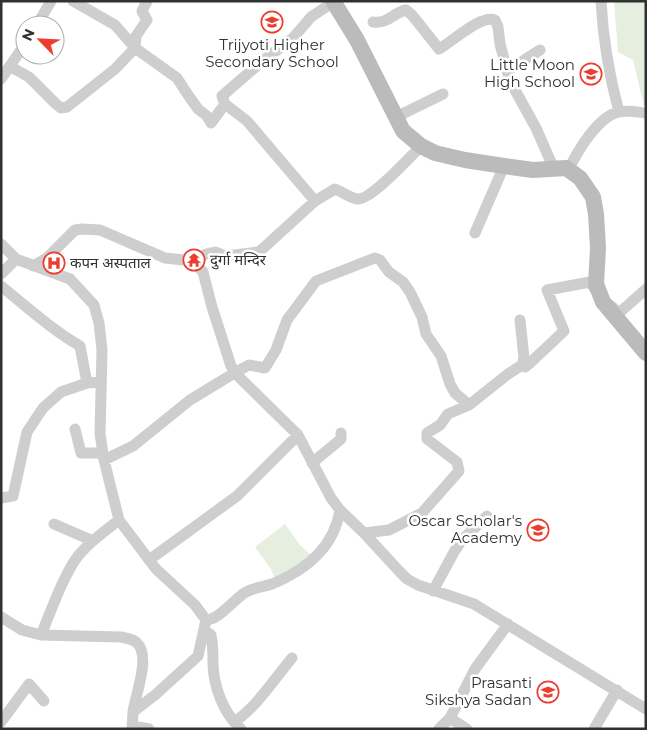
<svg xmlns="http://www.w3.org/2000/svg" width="647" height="730" viewBox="0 0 647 730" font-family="Montserrat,'Noto Sans Devanagari',sans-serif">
<rect width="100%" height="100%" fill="#fff"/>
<path fill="#e5eedf" d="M614,1H646V106H644L633,60L618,52Z
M285,524L300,545L313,557L275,579L271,569L255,547Z"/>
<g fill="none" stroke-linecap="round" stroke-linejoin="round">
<path stroke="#cecece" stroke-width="11" d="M73,1L115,25L135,48L177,78L188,95L198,109L207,116L211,123L225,104L247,121L315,201
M601,1C603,39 609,75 619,112
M373,22C389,24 392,13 406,10L412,15L439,49C452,42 481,14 495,20L498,27L500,44L510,81L536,128L554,169
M37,25L51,1
M11,67L29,77L56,104L61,108L67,107L115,69L135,48L136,36L147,20L142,11L147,1
M507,71L540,50
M1,79L25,44
M225,104L222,96L260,63L293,38L311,17L335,1
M396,117L443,94
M569,169C577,152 598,116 619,112C627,110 637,112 646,113
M475,233L504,166
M1,244L16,259L70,279L94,305L99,323L102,350L100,434L104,460L119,520L156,569L195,605L206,620L198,656L155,695L133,712L132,729
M193,261L206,254L215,252L226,256L259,252L315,201L335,189C342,192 351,198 357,199C370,201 410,157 421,146
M33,266L47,258L75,230L82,229L100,230L165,258L193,261L203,272L212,307L231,366L240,378L298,435L331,498L340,510L364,533L399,571L407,579L418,585L474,604L646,709
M1,274L16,259
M1,286C27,307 51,329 80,346L87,383
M611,306L619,313L646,289
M520,320L524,358L522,365
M75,429L81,453H103
M104,460L133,446L190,400L236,372L249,365L265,368L276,350L287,320L316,281L375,258L380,260L389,272L403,282L410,292L422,317L426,334L441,356L450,384L455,393L469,405
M312,463L341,439V433
M1,498L13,496L27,432L43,408L61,392L87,383L101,382
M54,524L93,541
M364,533L389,530L422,513L459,471L457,462L427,439V433L440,425L448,414L469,405L508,374L522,365L525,367L530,363L564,331L547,290L590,282L597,292
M149,560L237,496L298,435
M433,591L454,552L462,540L487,516
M1,617L22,630L41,635L121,637C126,638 132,639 136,642C152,655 135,695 133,712
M206,620C220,619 234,599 246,592C255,587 264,587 272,584C306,570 334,548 340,510
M204,630L211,635C213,644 213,652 213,662C213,685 223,713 241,729
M41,635C51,611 63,576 78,556C89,542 105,531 119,520
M450,718L467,729
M1,722L29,684L44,701
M234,722C256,708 275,678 292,658
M133,726L149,729
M439,729L450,718L475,669L508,624
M594,729L617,690"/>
<path stroke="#bbb" stroke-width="16" d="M333,1L357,40L403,131L421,146L435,153L465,160L511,167L533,170L566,168L580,178L593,197L596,214L598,248L596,284L603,302L646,353"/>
</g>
<defs>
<g id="school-ring" transform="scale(1.125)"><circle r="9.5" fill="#fff" stroke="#eb3e31" stroke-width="1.5"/><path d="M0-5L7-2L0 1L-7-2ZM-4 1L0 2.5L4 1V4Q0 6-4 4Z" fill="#eb3e31"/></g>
<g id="temple-ring" transform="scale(1.125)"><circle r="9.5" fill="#fff" stroke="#eb3e31" stroke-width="1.5"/><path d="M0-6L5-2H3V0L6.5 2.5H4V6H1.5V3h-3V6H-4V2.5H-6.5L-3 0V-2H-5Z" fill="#eb3e31"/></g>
<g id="hospital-ring" transform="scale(1.125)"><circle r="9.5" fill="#fff" stroke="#eb3e31" stroke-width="1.5"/><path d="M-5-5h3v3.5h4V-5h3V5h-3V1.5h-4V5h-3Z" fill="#eb3e31"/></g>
</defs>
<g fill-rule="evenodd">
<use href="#school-ring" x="272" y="22"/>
<use href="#school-ring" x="591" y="74"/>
<use href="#temple-ring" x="194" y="260"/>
<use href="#hospital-ring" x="54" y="263"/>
<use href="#school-ring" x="538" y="530"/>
<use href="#school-ring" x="548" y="692"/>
</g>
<g text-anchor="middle" stroke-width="5" stroke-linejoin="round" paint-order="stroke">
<g font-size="15" fill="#313131" stroke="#fff" text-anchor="end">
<text x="272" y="50" text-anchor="middle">Trijyoti Higher<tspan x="272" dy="17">Secondary School</tspan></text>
<text x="575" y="70">Little Moon<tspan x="575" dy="17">High School</tspan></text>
<text x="210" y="265" text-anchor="start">दुर्गा मन्दिर</text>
<text x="70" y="268" text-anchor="start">कपन अस्पताल</text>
<text x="522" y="526">Oscar Scholar's<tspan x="522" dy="17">Academy</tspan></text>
<text x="532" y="688">Prasanti<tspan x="532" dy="17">Sikshya Sadan</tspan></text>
</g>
</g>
<rect width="647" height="730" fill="none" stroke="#313131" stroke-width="5"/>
<g transform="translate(40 40) rotate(294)"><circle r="24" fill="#ffffff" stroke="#adadad"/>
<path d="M0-4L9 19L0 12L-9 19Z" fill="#eb3e31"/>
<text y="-8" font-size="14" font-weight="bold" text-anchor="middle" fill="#313131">N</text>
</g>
</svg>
